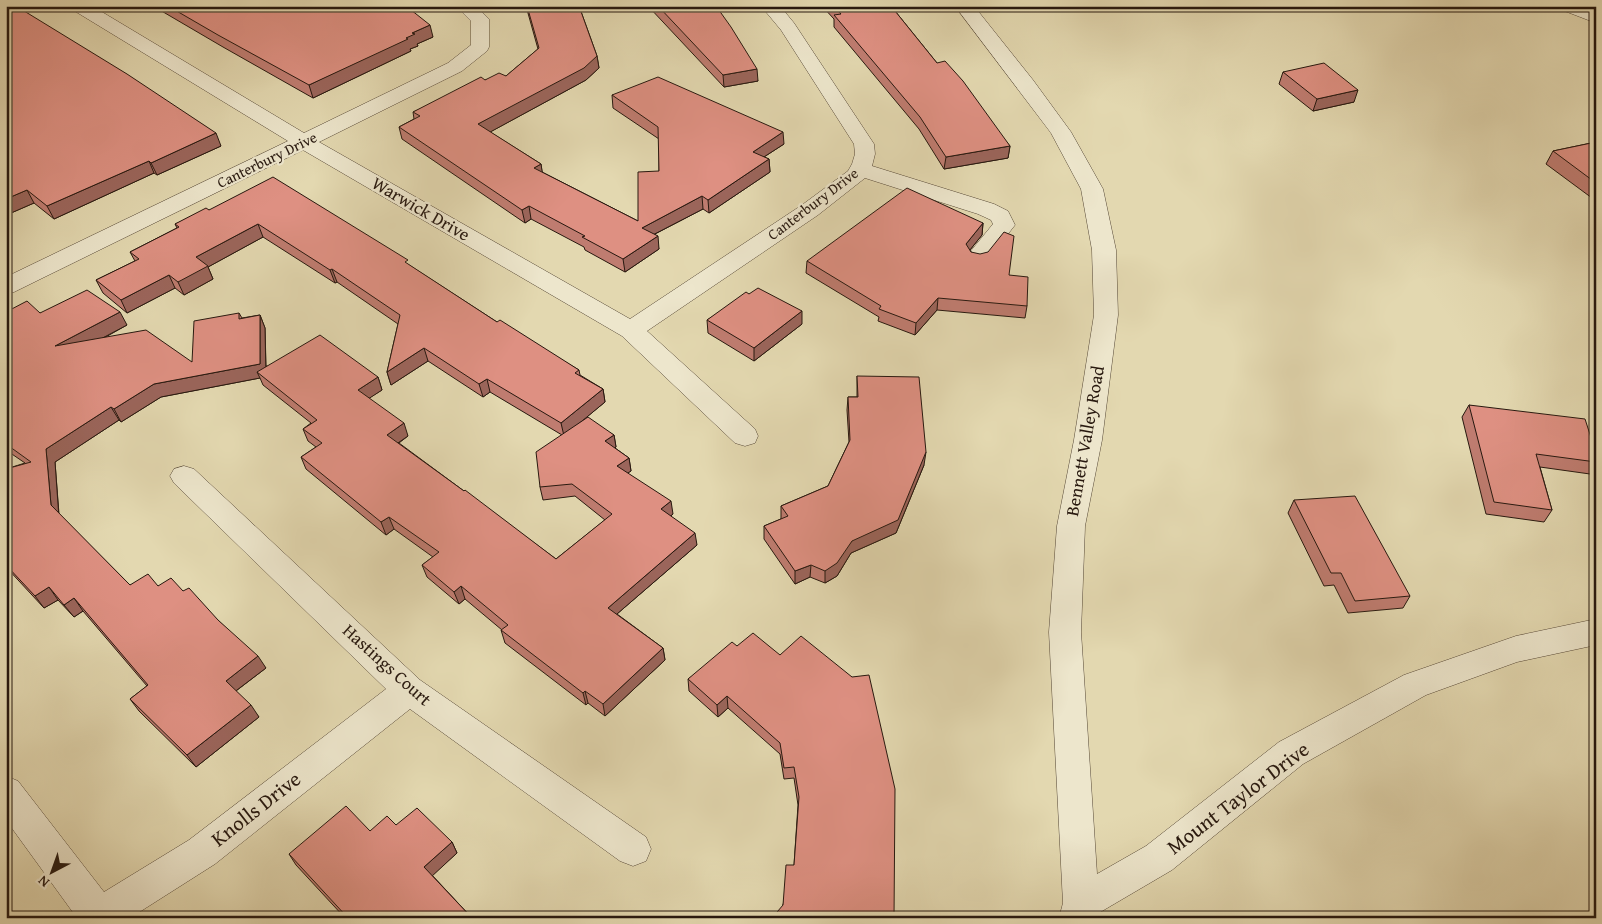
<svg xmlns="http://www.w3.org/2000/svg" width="1602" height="924" viewBox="0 0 1602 924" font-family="'Gentium Book Plus',serif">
<rect width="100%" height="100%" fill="#e3d8b0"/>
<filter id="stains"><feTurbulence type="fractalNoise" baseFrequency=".004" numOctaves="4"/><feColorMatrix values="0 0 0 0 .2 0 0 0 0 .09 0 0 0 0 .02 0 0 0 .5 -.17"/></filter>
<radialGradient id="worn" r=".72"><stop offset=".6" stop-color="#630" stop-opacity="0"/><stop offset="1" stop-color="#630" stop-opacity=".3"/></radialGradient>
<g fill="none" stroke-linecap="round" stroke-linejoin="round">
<g stroke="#564837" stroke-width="1">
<path id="minor" d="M70,6H92L304,133L448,63L471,45V21L456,6H476L489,19V47L487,51L462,71L319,142L630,319L802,205L848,171L852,164L855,154L854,144L781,30L761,6H780L794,23L874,144L875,154L872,166L994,204L1008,211L1015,225L986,262L978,264L970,262L966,257L993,224L991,220L978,214L865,178L818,215L647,331L755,429L758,436L755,443L745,446L735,443L622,336L303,150L14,292L6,294V277L288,141L73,10Z
M955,6H974L1033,80L1071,132L1103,189L1116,250L1118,315L1102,440L1085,526L1081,632L1097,874L1146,846L1279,742L1404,675L1516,636L1596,619V645L1517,662L1426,695L1303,764L1172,870L1097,914V918H1059L1063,903L1049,632L1057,526L1074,440L1094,315L1092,250L1081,189L1051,133Z
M1559,6H1584L1596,11V23L1562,10Z
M184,466L194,469L420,680L646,837L651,849L646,861L633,866L620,861L410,709L215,864L130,918H77L6,820V776L18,781L104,892L189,840L386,689L174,483L170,476L174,469Z"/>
</g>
<use href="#minor" fill="#ede6cc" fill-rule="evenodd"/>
</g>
<path fill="#bf7c70" stroke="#27180f" d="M6,6L221,146L157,175L154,173L54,219L34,203L11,213L6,209Z
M153,6H406L433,37L417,44L418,46L410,49L411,51L313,98L223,47Z
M526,6H579L597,56L599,68L586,80L490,132L541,164L542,172L638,221L659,171V139L613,108L612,95L784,144L764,157L769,159L770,172L709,213L703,209L655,234L659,249L625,272L585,250L584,247L531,219L525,223L402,139L399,127L414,119L413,112L485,80L506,76L538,49Z
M648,6H716L758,81L724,87Z
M822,6H891L937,63L1010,146L1008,158L944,169L919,129L834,27V19Z
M1283,72L1354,102L1313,111L1279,84Z
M1596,142V201L1546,164L1553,151Z
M209,210L409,265L497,322L579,370L580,375L603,389L605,402L583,420L614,435L616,447L615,448L629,458L631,471L627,473L673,514L671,516L697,545L617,614L663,648L665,660L605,716L588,703L586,705L505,643L501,630H502L465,599L459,604L427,577L422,565L433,557L394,529L386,535L306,469L301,457L316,447L308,441L303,429L311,423L263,385L260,378L161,397L121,422L119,420L55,462L59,514L130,585L158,586L183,591L218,620L266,668L236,691L259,717L196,767L139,711L130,699L147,686L83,611L74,617L58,600L44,608L6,567V469L25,463L6,450V312L40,313L127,325L104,338L192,362L239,313L242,318L260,315L265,328L266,366L378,377L382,390L369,398L408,436L399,443L556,559L605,520L575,496L543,500L540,487L562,435L490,392L483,397L428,361L391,385L387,372L398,324L337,282L335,283L263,237L208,267L213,279L184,295L175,288L127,313L103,293L96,280L135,261L130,252L177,228L175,224Z
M983,223L982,235L970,250L971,252L1009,275L1027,306L1025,318L937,310L915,335L878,321L879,317L806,273L807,261Z
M749,294L802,324L754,361L708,333L707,320Z
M857,376L924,465L896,533L851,553L837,576L825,583L810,577L795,584L764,539V526L781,519V506L828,486L849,442L847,410L848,397H857Z
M1469,405L1596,453V467L1590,474L1540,467L1552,510L1544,522L1486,514L1462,417Z
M1294,500L1410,596L1403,608L1348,613L1334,585L1324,586L1288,513Z
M737,646L780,655L852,677L783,905L794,865L798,805L794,778L784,779L780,754L728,708L718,717L689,691L688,679Z
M396,825L452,842L457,853L432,875L472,918H345L296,865L289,854L370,831Z"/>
<path fill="#9b655b" stroke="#27180f" d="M430,25L433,37L417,44L418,46L410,49L411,51L313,98L309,85L406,38L412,33Z
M597,56L599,68L586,80L481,137L478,124Z
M757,69L758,81L724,87L723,75Z
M1358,90L1354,102L1313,111L1317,99Z
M783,132L784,144L753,164V152Z
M216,133L221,146L157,175L151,163Z
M1010,146L1008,158L944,169L946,157Z
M769,159L770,172L709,213L708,200Z
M149,161L154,173L54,219L47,206Z
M541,164L543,177L534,168Z
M27,190L34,203L11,213L6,205V199Z
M702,196L703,209L643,240L642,228Z
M529,206L531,219L525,223L522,210Z
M983,223L982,235L965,256L966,244Z
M258,224L263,237L208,267L213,279L184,295L178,282L196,257Z
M658,236L659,249L625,272L623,259Z
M332,269L337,282L335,283L330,270Z
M169,275L175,288L127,313L121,300Z
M938,298L937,310L915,335L916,323Z
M802,311V324L754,361V348Z
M120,312L127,325L63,359L55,346Z
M260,315L265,328L266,377L257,372L260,378L161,397L121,422L114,409L154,384L260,364Z
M424,348L428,361L391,385L387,372Z
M378,377L382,390L362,403L358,390Z
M487,379L490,392L483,397L479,384Z
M603,389L605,402L564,436L561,423Z
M111,407L119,420L55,462L59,518L51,505L46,449Z
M404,423L408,436L392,447L387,435Z
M614,435L616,447L607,453L605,441Z
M926,452L924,465L896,533L851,553L837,576L825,583V571L852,541Z
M629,458L631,471L619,479L617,466Z
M671,501L673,514L663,522L661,509Z
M389,517L394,529L386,535L381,522Z
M695,533L697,545L610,620L608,608Z
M811,565L810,577L795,584V571Z
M461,586L465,599L459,604L454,592Z
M49,587L58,600L44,608L35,596Z
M74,598L83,611L74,617L64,605Z
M663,648L665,660L605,716L603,704Z
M258,656L266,668L233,693L226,681Z
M585,691L588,703L586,705L583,693Z
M727,696L728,708L718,717L717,705Z
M251,705L259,717L196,767L187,755Z
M452,842L457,853L430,878L424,867Z"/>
<path fill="#de9082" stroke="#27180f" d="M6,6H16L127,74L216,133L151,163L149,161L47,206L27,190L6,199Z
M168,6H406L430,25L412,33L415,34L406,38L408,39L309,85L218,35Z
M527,6H579L597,56L584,68L478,124L541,164L534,168L638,221V172L659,171L658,127L612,95L658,77L783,132L753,152L769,159L708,200L702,196L642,228L658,236L623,259L582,237L585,236L529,206L522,210L399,127L420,116L413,112L481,77L485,80L499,73L506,76L539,48Z
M658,6H716L731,27L757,69L723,75Z
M834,6H891L937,63L945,61L963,81L1010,146L946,157L920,117L834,15L841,14Z
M1324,63L1358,90L1317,99L1283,72Z
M1596,142V183L1553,151Z
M273,177L408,260L405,262L497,322L500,320L579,370L575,373L603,389L561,423L487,379L479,384L424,348L387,372L400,315L332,269L330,270L258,224L196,257L208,266L178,282L169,275L121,300L96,280L139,259L130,252L179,227L175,224L206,208L209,210Z
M907,188L983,223L966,244L971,252L980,254L988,252L1004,232L1014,236L1009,275L1028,277L1027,306L938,298L916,323L879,309L881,306L807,261Z
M758,288L802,311L754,348L707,320L746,292L749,294Z
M87,290L120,312L55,346L146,330L192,362L194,321L239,313V319L260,315V364L154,384L114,409L111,407L46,449L51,505L130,585L148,574L158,586L171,578L183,591L189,588L218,620L258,656L226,681L251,705L187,755L130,699L148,685L74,598L64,605L49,587L35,596L6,565V469L31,462L6,444V312L27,301L40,313Z
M320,335L378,377L358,390L404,423L387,435L464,491L465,490L556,559L612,514L572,484L540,487L536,452L588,417L614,435L605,441L629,458L617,466L671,501L661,509L695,533L608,608L663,648L603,704L585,691L583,693L501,630L508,625L461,586L454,592L422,565L439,552L389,517L381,522L301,457L322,443L303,429L317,420L257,372Z
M857,376L919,377L926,452L898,520L852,541L837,563L825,571L811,565L795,571L764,526L788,516L781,506L828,486L850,440L848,397H858Z
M1469,405L1585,419L1596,453V462L1536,454L1552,510L1494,502Z
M1355,496L1410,596L1355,601L1341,573H1331L1294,500Z
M753,633L780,655L801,636L852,677L869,675L895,789L894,918H772L783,905L786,865H794L799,797L794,767L784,768L780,743L727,696L717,705L688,679L732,642L737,646Z
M346,806L370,831L387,816L396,825L417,808L452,842L424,867L472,918H348L289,854Z"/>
<g text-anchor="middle" stroke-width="4.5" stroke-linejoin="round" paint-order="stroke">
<g font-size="15" fill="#27180f" stroke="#ede6cc">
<text transform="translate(267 160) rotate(-26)" y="5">Canterbury Drive</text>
<text transform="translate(813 204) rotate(-37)" y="5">Canterbury Drive</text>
</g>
<g font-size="18" fill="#27180f" stroke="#ede6cc">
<text transform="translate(421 209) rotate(30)" y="6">Warwick Drive</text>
<text transform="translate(1085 441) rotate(-80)" y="6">Bennett Valley Road</text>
<text transform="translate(387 665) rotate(42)" y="6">Hastings Court</text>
</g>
<g font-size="21" fill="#27180f" stroke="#ede6cc">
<text transform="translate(1238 798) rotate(-37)" y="7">Mount Taylor Drive</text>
<text transform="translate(256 809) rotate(-38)" y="7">Knolls Drive</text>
</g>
</g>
<rect width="1602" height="924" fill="none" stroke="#e3d8b0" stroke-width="25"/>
<rect x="8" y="8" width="1587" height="909" fill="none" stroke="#27180f" stroke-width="2.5"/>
<rect x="12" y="12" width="1577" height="899" fill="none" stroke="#27180f"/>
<g transform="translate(52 872) rotate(221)" stroke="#ede6cc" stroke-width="4" paint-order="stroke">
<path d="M0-4L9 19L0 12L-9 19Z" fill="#27180f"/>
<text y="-8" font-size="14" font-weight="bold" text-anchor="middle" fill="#27180f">N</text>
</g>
<rect width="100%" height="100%" filter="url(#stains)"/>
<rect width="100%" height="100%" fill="url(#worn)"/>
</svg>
